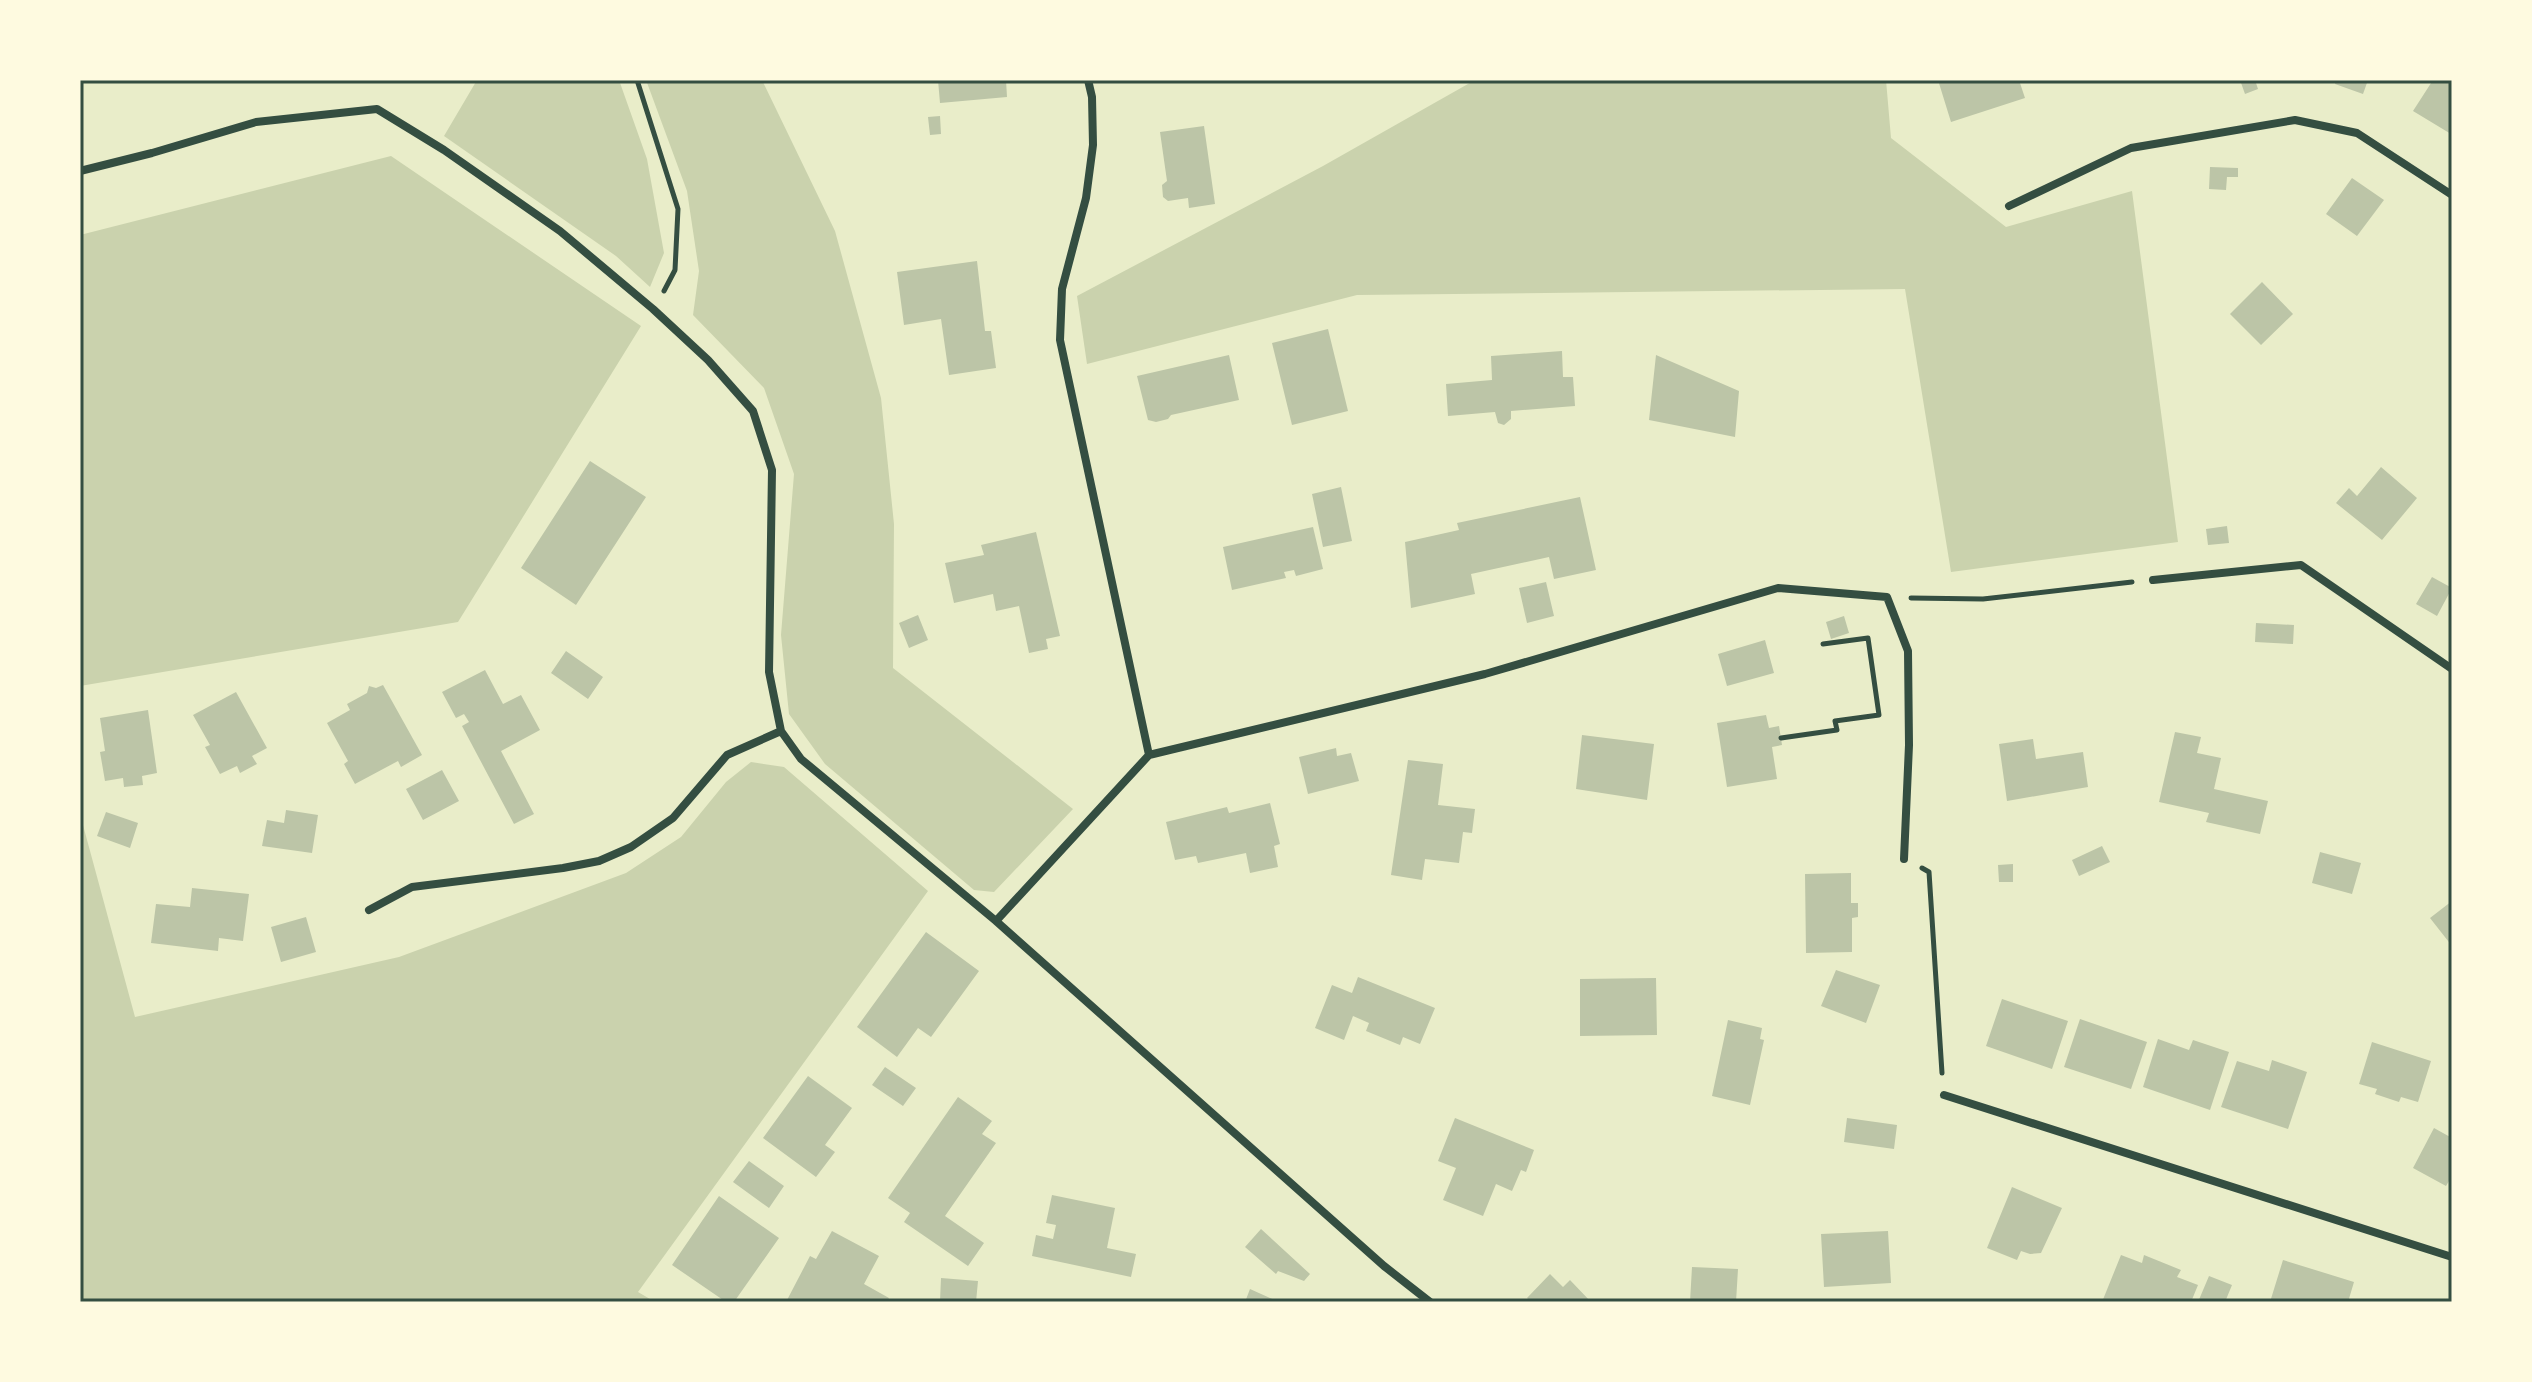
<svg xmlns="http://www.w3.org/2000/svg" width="2532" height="1382" viewBox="0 0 2532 1382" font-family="Manrope,sans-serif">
<rect width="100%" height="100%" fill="#e9edc9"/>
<path fill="#cad2ad" d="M477,80H619L647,159L664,253L650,287L616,256L444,136Z
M646,80H762L835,231L881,398L894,524L893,668L1073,809L994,892L974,890L825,764L789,714L781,635L794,474L764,388L693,315L699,271L687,191Z
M1475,80H1886L1891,138L2006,227L2132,191L2178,542L1951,572L1905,289L1357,295L1087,364L1077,296L1323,166Z
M391,156L641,326L458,622L80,686V235Z
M751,762L784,767L928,891L638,1292L655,1302H80V814L135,1017L399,957L626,873L681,837L726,782Z"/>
<path fill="#bcc5a7" d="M938,80H1006L1007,97L940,103Z
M1938,80H2019L2025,98L1951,122Z
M2240,80H2255L2258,89L2245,94Z
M2336,80H2368L2363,94L2335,84Z
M2433,80H2452L2451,134L2413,111Z
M940,116L941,134L930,135L928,117Z
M1204,126L1215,204L1189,208L1188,198L1168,201L1163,197L1162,185L1167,181L1160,132Z
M2210,167L2238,168V177H2227L2226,190L2209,189Z
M2352,178L2384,200L2357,236L2326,214Z
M977,261L985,331H991L996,368L949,375L941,319L904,325L897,272Z
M2262,282L2293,314L2261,345L2230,314Z
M1328,329L1348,411L1292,425L1272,343Z
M1562,351L1563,377H1573L1575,406L1511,411V419L1504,425L1498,423L1495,412L1448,416L1446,384L1492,380L1491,356Z
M1229,355L1239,400L1171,415L1168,419L1156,422L1148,420L1137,376Z
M1656,355L1739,391L1735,437L1649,420Z
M590,461L646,497L576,605L521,568Z
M2381,467L2417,498L2382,540L2336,503L2349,488L2357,496Z
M1341,487L1352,541L1323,547L1312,494Z
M1580,497L1596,570L1554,579L1549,557L1471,574L1475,594L1411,608L1405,542L1459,530L1457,523Z
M2227,526L2229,543L2208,545L2206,529Z
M1313,527L1323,569L1296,576L1294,570L1284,572L1286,578L1232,590L1223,547Z
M1036,532L1060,636L1046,639L1048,649L1029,653L1019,606L996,611L993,594L954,603L945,563L984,555L981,545Z
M2432,577L2452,588L2437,616L2416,604Z
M1546,582L1554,616L1527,623L1519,588Z
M918,615L928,640L909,648L899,623Z
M1844,616L1849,633L1831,639L1826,622Z
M2256,623L2294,625L2293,644L2255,642Z
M1765,640L1774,673L1727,686L1718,654Z
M566,651L603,677L588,699L551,673Z
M485,670L503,704L521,695L540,730L501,751L534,814L514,824L462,726L469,722L464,714L456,718L442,692Z
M383,685L422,755L401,767L398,761L355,784L344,764L348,761L327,723L350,710L347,704L367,693L369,686L376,688Z
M236,692L267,748L252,756L257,764L240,773L237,766L220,774L205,747L210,745L193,715Z
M148,710L157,773L142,776L143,785L124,787L123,778L105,781L100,752L105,751L100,718Z
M1766,715L1769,728L1779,726L1782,745L1772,747L1777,779L1727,787L1717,723Z
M2175,732L2201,737L2197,753L2221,758L2214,789L2268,801L2260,834L2206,822L2209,813L2159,802Z
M1582,735L1654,744L1647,800L1576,789Z
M2033,739L2036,759L2083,752L2088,787L2007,801L1999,744Z
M1336,748L1337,756L1351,753L1359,781L1308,794L1299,757Z
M1408,760L1443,764L1438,805L1475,809L1472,833L1463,832L1459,863L1425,859L1422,880L1391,875Z
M442,770L459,801L423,820L406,789Z
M1270,803L1280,844L1274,846L1278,867L1250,873L1246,853L1198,863L1196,856L1175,860L1166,822L1227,807L1229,813Z
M286,810L318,815L312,853L262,846L267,820L284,823Z
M106,812L138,823L130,848L97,836Z
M2102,846L2110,862L2079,876L2072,860Z
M2320,852L2361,863L2352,894L2312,883Z
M2013,864V882H1999L1998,865Z
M1851,873V903H1858V917L1852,918V952L1806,953L1805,874Z
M192,888L249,894L243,941L219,938L218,951L151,943L156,904L190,907Z
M2452,901V946L2430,918Z
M306,917L316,952L281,962L271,927Z
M926,932L979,971L931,1037L918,1028L897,1057L857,1027Z
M1836,970L1880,985L1866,1023L1821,1006Z
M1358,977L1435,1008L1420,1044L1403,1037L1400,1045L1366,1031L1369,1023L1353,1016L1344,1040L1315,1028L1332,985L1352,993Z
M1656,978L1657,1035L1580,1036V979Z
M2002,999L2068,1021L2052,1069L1986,1046Z
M2080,1019L2147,1042L2131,1089L2064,1067Z
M1728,1020L1762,1028L1760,1039L1764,1040L1750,1105L1712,1096Z
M2158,1039L2189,1050L2193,1040L2229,1052L2210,1110L2143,1087Z
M2372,1042L2431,1061L2418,1102L2401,1097L2399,1102L2375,1094L2377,1089L2359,1084Z
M2272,1060L2307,1072L2288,1129L2221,1107L2237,1061L2269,1071Z
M885,1067L916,1088L903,1106L872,1085Z
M808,1076L852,1108L825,1145L835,1152L816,1177L763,1138Z
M958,1097L992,1121L982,1134L996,1143L945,1216L984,1243L968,1266L904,1222L910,1213L888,1198Z
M1455,1118L1534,1150L1526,1172L1521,1170L1512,1191L1496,1184L1483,1216L1443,1200L1456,1168L1438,1161Z
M1847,1118L1897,1125L1894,1149L1844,1142Z
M2434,1128L2452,1138V1176L2446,1186L2413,1168Z
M749,1161L784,1186L769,1208L733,1182Z
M2012,1187L2062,1208L2041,1253L2030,1254L2021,1251L2017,1260L1987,1248Z
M1052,1195L1115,1208L1107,1248L1136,1254L1131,1277L1032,1256L1036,1235L1053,1239L1056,1225L1046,1223Z
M719,1196L779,1238L734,1302H726L672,1265Z
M1261,1229L1310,1274L1304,1281L1278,1271L1276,1274L1245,1247Z
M832,1231L879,1256L864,1284L889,1298L887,1302H786L810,1256L816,1259Z
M1888,1231L1891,1283L1824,1287L1821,1234Z
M2121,1255L2142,1263L2144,1255L2181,1270L2177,1277L2198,1285L2191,1302H2102Z
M2283,1260L2354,1282L2348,1302H2270Z
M1692,1267L1738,1269L1736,1302H1690Z
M1550,1274L1563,1287L1570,1280L1591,1302H1531L1527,1298Z
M2209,1276L2232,1285L2225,1302H2198Z
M941,1278L978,1281L976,1302L940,1301Z
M1250,1289L1270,1298L1280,1302H1245Z"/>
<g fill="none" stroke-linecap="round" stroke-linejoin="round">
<path stroke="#344e41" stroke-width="5" d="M637,80L678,209L675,270L664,291
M1911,598L1983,599L2132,582
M1781,738L1837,730L1835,721L1879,715L1868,638L1823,644
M1922,868L1929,872L1942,1073"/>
<path stroke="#344e41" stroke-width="8" d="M1088,80L1092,97L1093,145L1086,198L1062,289L1060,340L1149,755
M80,171L152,153L256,122L377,109L444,150L560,231L653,309L708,360L753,411L772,470L769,672L781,731L801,759L996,921L1384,1266L1430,1302
M2009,206L2131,148L2295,120L2357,133L2452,195
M2153,580L2301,565L2452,669
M369,910L412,887L563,868L599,861L631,847L673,818L727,755L781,731
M996,921L1149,755L1485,674L1778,588L1887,597L1908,651L1909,745L1904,859
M1944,1095L2452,1257"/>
</g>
<rect width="2532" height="1382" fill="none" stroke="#fefae0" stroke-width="164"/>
<rect x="82" y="82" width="2368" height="1218" fill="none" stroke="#344e41" stroke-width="3"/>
</svg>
